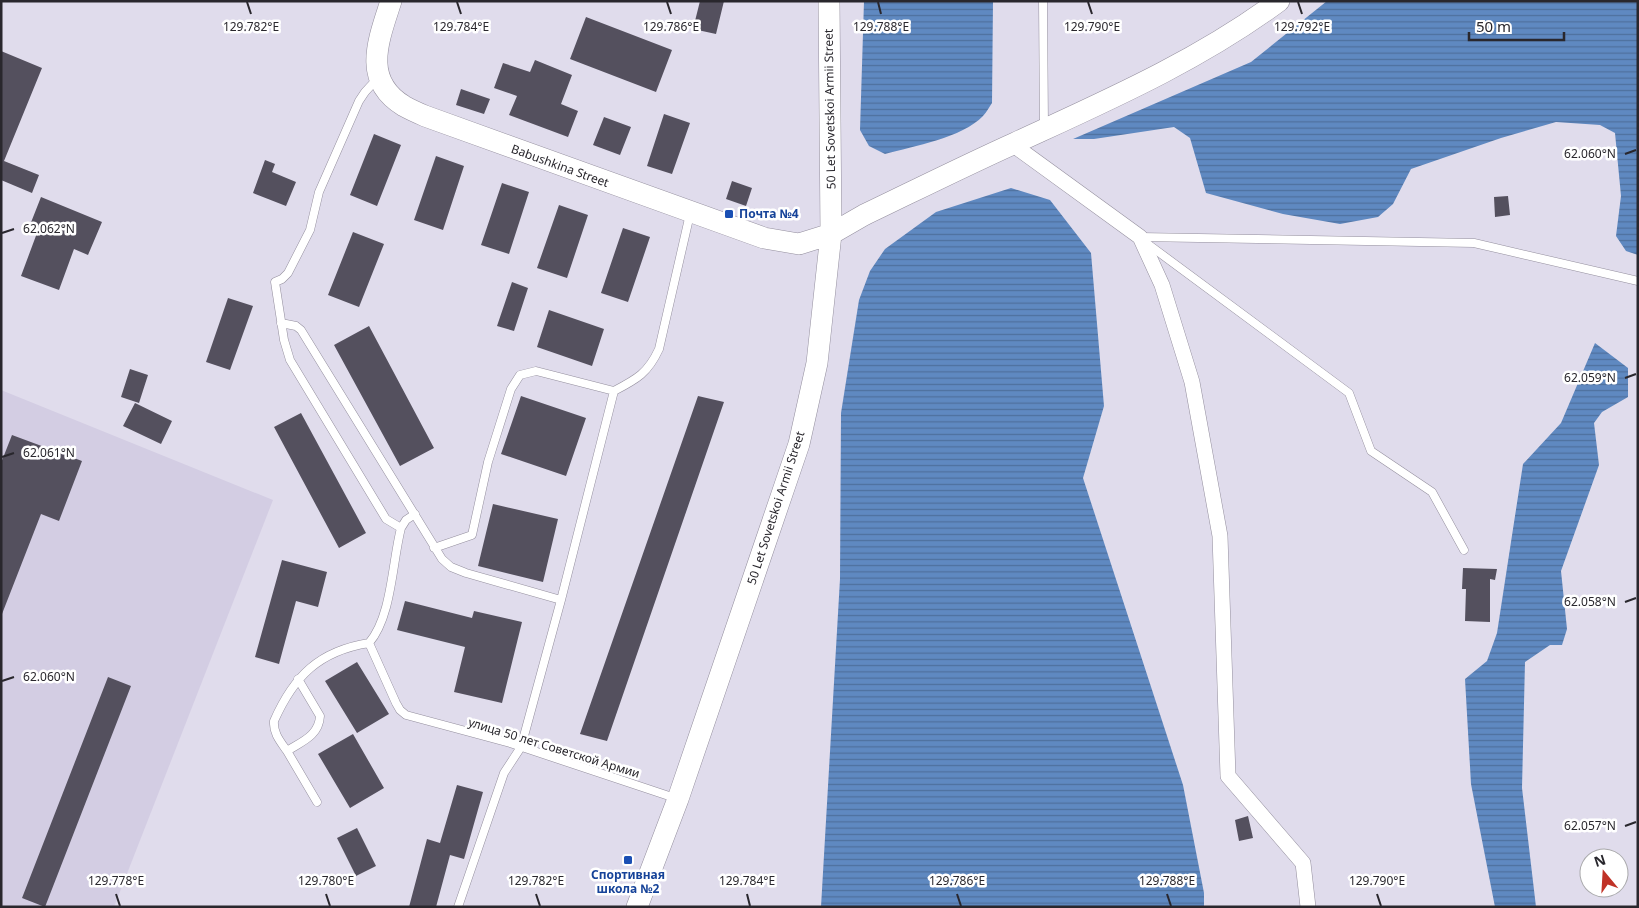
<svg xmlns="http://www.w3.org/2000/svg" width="1639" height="908" viewBox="0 0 1639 908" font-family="'Noto Sans',sans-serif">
<defs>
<pattern id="water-rules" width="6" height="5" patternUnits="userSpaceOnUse" patternTransform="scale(1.25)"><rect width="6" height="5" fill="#5f89c1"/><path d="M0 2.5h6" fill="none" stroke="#4e709d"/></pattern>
</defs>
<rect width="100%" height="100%" fill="#e0dcec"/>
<path fill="#d3cde3" d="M1,390L273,500L114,907H1Z"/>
<path fill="url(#water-rules)" d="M864,1H993L992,103C989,107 987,112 983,116C962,138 914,146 885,154L869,146L860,130Z
M1327,1H1638V255L1626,251L1616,236L1621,196L1615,133L1600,125L1556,122L1501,138L1411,169L1393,204L1378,217L1340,224L1283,214L1206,193L1190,138L1174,127L1094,139H1073L1251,62Z
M1011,188L1050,200L1091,253L1104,406L1083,478L1183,785L1204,893V907H821L840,579L841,413L859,300L870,271L885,249L936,212Z
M1595,343L1628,368V397L1602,412L1594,423L1599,465L1561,571L1567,629L1562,645H1550L1525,662L1522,788L1536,907H1495L1471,784L1465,679L1487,661L1497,633L1523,464L1561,423Z"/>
<path fill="#54505e" d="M700,1H724L716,34L693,29Z
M586,17L672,50L656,92L570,59Z
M1,51L42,68L4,161L39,175L32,193L1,180Z
M535,60L572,75L561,104L578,111L568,137L509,115L517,96L494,88L503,63L530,72Z
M461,89L490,99L484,114L456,105Z
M664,114L690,123L672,174L647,166Z
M604,117L631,127L620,155L593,145Z
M374,134L401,145L377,206L350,195Z
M436,156L464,166L443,230L414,220Z
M265,160L275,164L272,172L296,182L286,206L253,193Z
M732,181L752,188L746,206L726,199Z
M502,183L529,192L509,254L481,245Z
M1508,196L1510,215L1495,217L1494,197Z
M41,197L102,222L88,255L74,249L59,290L21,276L37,233L28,230Z
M559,205L588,215L567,278L537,268Z
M623,228L650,237L628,302L601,293Z
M353,232L384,244L359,307L328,295Z
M512,282L528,288L514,331L497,326Z
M228,298L253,306L230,370L206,362Z
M549,310L604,329L592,366L537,347Z
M369,326L434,448L400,466L334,345Z
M130,369L148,375L139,403L121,397Z
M521,396L586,418L566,476L501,454Z
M698,396L724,402L607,741L580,734Z
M135,403L172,421L161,444L123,426Z
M301,413L366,533L339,548L274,427Z
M12,435L82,461L59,521L41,514L2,614L1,463Z
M493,504L558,519L543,582L478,566Z
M282,560L327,572L318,607L296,601L279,664L255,657Z
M1463,568L1497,569L1495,580L1490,579V622L1465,621L1466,589H1462Z
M405,601L472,618L474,611L522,622L502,703L454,692L465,647L397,630Z
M357,662L389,714L357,733L325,681Z
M108,677L131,686L45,907L22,898Z
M353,734L384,788L350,808L318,754Z
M457,785L483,792L464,859L450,855L436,907H409L427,839L440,843Z
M1248,816L1253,838L1239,841L1235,820Z
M357,828L376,866L356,876L337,838Z"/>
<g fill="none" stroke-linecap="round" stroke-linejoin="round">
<g stroke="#948f9e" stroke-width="9">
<path id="lane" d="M1043,1L1044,128
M377,79L365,92L359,101L319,192L310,230L288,273L282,279L275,282L284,340L290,360L386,519L401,528L406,520L415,514
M1140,237L1474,243L1638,281
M1145,242L1349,393L1371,451L1432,492L1464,550
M281,323L296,326L301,330L442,559L451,567L466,573L561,600
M434,548L472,535L488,462L511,389L520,375L536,371L614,391C637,379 648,373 659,349L690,214
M369,643C392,616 392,563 401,528
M298,679L320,716C319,736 301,742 287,751C280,741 273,733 274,721C294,676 319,651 369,643L396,703L400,710L406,715L510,743L678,799
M287,751L317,802
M458,907L504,773L521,747L561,600L614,391"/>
</g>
<g stroke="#948f9e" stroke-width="16">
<path id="street" d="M1012,144L1140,237L1162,285L1192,382L1220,536L1228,776L1303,863L1308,907"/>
</g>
<g stroke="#948f9e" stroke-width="22">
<path id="secondary" d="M391,1C379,39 361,80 404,106C411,110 418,113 425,116L764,238L799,244L831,234L864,215C914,191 964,166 1015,143C1106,101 1198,61 1279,1
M637,907L678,799L799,444L817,363L831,234L829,1"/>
</g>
<use href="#lane" stroke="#fff" stroke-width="8"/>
<use href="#street" stroke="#fff" stroke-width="15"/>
<use href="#secondary" stroke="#fff" stroke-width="21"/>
</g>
<path fill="none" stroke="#29272d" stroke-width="2" d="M247,2L251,14M457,2L461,14M667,2L671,14M878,2L881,14M1088,2L1092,14M1298,2L1302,14M1625,154L1636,150M2,233L14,229M1625,378L1636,374M2,457L14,453M1625,602L1636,598M2,681L14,677M1625,826L1636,822M116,894L120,906M326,894L330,906M536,894L540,906M747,894L750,906M957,894L961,906M1167,894L1171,906M1377,894L1381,906"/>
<g fill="#1a4fb4" stroke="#fff" stroke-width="2">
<rect x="724" y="209" width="10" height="10" rx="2.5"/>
<rect x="623" y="855" width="10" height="10" rx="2.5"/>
</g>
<g text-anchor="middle" stroke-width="5" stroke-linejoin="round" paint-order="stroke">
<g font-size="12" fill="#29272d" stroke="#fff">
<text transform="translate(830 109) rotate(-91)" y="4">50 Let Sovetskoi Armii Street</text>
<text transform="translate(560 166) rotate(20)" y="4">Babushkina Street</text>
<text transform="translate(776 508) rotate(-72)" y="4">50 Let Sovetskoi Armii Street</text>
<text transform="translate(554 748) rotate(17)" y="4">улица 50 лет Советской Армии</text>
</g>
<g font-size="12" font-weight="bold" fill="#164399" stroke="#fff" text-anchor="start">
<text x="739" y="218">Почта №4</text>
<text x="628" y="879" text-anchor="middle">Спортивная<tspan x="628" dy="14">школа №2</tspan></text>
</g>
</g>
<g font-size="12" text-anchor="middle" fill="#29272d" stroke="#fff" stroke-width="5" stroke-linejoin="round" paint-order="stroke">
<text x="251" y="31">129.782°E</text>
<text x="461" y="31">129.784°E</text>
<text x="671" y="31">129.786°E</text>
<text x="881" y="31">129.788°E</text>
<text x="1092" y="31">129.790°E</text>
<text x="1302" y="31">129.792°E</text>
<text x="1590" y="158">62.060°N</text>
<text x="49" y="233">62.062°N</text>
<text x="1590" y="382">62.059°N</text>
<text x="49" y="457">62.061°N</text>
<text x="1590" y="606">62.058°N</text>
<text x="49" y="681">62.060°N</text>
<text x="1590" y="830">62.057°N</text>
<text x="116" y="885">129.778°E</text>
<text x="326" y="885">129.780°E</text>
<text x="536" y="885">129.782°E</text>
<text x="747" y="885">129.784°E</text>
<text x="957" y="885">129.786°E</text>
<text x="1167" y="885">129.788°E</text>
<text x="1377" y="885">129.790°E</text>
</g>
<rect width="1639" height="908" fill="none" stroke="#29272d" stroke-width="5"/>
<g transform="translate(1604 873) rotate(342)"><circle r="24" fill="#ffffff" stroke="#a9a9ab"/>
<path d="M0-4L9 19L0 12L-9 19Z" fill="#c03227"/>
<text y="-8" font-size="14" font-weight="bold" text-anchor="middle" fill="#29272d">N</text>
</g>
<path d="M1469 32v8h95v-8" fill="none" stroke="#29272d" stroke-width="2.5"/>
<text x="1476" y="32" font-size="15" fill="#29272d" stroke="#ffffff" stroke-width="4" paint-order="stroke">50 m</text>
</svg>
